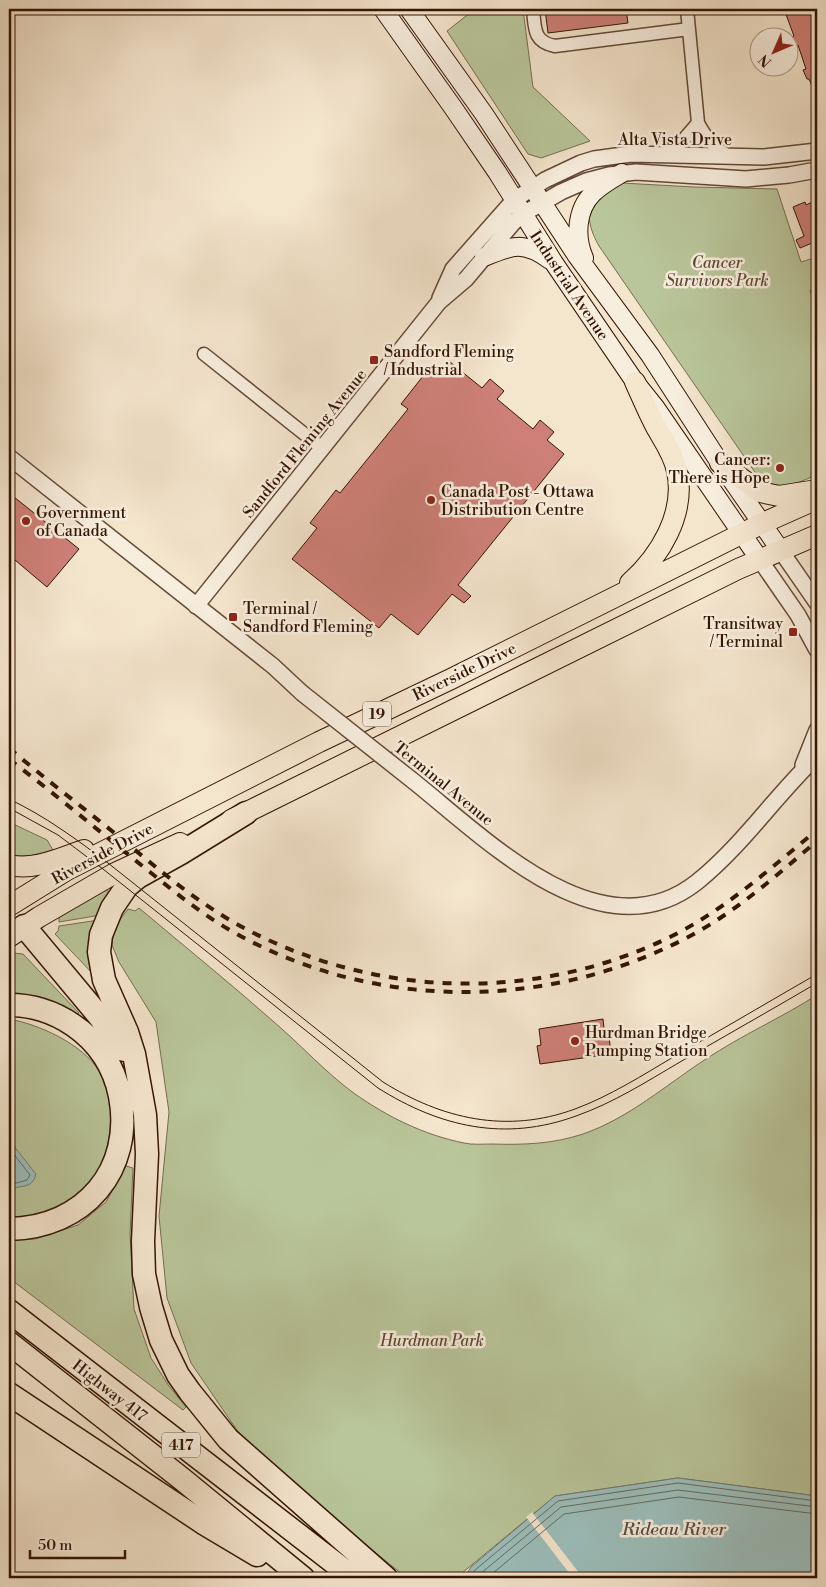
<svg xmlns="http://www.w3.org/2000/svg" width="826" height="1587" viewBox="0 0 826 1587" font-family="'Libre Bodoni',serif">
<rect width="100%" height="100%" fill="#f4e5cd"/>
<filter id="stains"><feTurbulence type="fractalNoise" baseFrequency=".004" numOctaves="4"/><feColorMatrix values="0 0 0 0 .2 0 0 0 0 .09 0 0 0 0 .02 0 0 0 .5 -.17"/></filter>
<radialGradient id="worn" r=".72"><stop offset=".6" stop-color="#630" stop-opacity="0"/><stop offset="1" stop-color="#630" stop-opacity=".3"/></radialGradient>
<path fill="#b9c59a" stroke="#766d4e" d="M475,9H523L533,87L590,141L541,158L528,154L447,31Z
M622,183L694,187L777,189L801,262L817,257V287L810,290L817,314V475C794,484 785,490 761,481L599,246C591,232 582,209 598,196C604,190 615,187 622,183Z
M9,822L47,840L53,850L29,856H9Z
M105,889L114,896L101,915L59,922V915Z
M139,908C184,946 230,983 274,1022C301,1045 326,1073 355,1094C388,1117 424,1135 464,1143C472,1145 483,1144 492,1144C523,1145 553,1144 583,1134C629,1118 666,1085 706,1059C742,1035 781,1018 817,995V1496L678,1478L555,1496L456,1578H407L337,1522L243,1439L191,1363L167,1298L159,1216L169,1112L156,1022L119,962L112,945L114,927L128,909L135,911Z
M99,920L93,974L55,934L58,931L59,926Z
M12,953L23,954L79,1013L76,1015L9,1000V956Z
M9,1019C38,1024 83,1044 99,1071C122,1109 110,1178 71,1201C52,1212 30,1217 9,1217Z
M126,1166L133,1168L130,1234L134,1309L151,1358L169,1386L186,1407L183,1410L9,1278V1241L35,1239L78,1225L106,1202Z"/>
<path fill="#9cbfbc" stroke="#727b72" d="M9,1140L36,1174C32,1190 21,1184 9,1190Z
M678,1478L817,1496V1578H464L471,1567L555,1496Z"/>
<path fill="#f4e5cd" d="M532,1512L583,1578H573L526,1517Z"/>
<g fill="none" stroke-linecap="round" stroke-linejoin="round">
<path stroke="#686a60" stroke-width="1" d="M9,1148L30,1175L27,1180L9,1185
M470,1578L475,1570L558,1501L678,1483L817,1501
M477,1578L480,1574L561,1507L678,1490L817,1507
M487,1578L564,1514L679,1497L817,1514"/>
</g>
<path fill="#ce8078" stroke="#341503" d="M545,9H626L628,23L548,33Z
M784,9H817V98L809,79H807L803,70L806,69L798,45L795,46L791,37L794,36Z
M817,200V241L800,248L796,240L804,236L793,207L805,202L806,205Z
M450,362L482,388L490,379L504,391L497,399L533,429L540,420L554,432L547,440L564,454L458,585L471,596L464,603L452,594L418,635L391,614L379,628L292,559L317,528L310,523L336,490L340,493L408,409L401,404L431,366L440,374Z
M9,493L79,549L47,587L9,555Z
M603,1019L605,1037L609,1036L611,1054L540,1064L537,1046L541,1045L539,1029Z"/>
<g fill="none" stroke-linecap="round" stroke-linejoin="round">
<g stroke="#644936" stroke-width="15">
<path id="minor" d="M533,9C535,28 533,42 555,46L689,29
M687,9L698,123C706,138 714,147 728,156
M665,154L679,145L698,123
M204,354L322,448"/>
</g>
<g stroke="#644936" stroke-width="18">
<path id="tertiary" d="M440,298L453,269L514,200L545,180L581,163L594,159L631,154L764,157L817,151
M9,457L273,666L302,693
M781,551L817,603
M760,560L798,615L817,650
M196,606L439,302L466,279L513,223L523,214L561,192L586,181L609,175L636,172L746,179L789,175L817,170
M803,765L817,730
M412,780C484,837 601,958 697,882C743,845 775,796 817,756"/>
</g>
<g stroke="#341503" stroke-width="20">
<path id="secondary" d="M383,9L454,109L497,172L554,263L635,382L655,407L760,560
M409,9L484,114L577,256L650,355L720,463L781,551
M484,257C512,245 524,241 550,260
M584,258C575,237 576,210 593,193C601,185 612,179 622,173"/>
</g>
<g stroke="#341503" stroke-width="22">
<path id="primary" d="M720,463L760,492L779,496L817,490
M630,583C660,556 686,514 677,471C674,455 664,441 656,427C648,412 642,397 635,382
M231,820L738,569L817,535
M9,865C34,871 60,858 84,850
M9,906L67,870L319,742L451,679L763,523L817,499
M9,937L39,917L115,873L180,843"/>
</g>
<g stroke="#341503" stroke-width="25">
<path id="motorway" d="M246,813L181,853L138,877L127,886L112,908L101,935L99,952L104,980L127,1032L134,1054L145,1115L147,1154L143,1241L144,1274L151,1307L161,1340L178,1375L190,1392L228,1439L386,1578
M24,926L99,1016L124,1050
M9,1005C32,1005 54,1012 73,1025C98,1042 114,1066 120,1096C134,1170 84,1228 9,1229
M9,1311L354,1578
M9,1343L182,1479L303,1578
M9,1394L205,1524L257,1555"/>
</g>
<use href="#minor" stroke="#f8eede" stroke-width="12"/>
<use href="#tertiary" stroke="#f8eede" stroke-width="15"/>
<use href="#secondary" stroke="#f8eede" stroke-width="18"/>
<use href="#primary" stroke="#f4e5cd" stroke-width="20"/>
<use href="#motorway" stroke="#f4e5cd" stroke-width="22"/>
<path stroke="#341503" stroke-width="1" d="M9,799C45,816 76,839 108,863L383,1082C442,1119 507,1134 575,1109C610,1096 643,1075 675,1056C723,1029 770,1001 817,974
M9,808L58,835L103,869L378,1088C440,1127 505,1142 576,1116C613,1103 646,1082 680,1062C725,1036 771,1010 817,983"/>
<path stroke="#341503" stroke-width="4" stroke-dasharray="9 9" stroke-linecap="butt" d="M9,748C44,778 81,806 117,835C157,868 197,903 244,928C378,999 540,1003 676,934C728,907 772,867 817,830
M9,759C52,792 93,826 135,860C165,884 194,909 228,929C369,1011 547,1013 692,935C738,910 777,875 817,841"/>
<g stroke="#644936" stroke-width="18" stroke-linecap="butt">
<path id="tertiary-bridge" d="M302,693L412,780"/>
</g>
<use href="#tertiary-bridge" stroke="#f8eede" stroke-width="15"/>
</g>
<g fill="#8f2418" stroke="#f8eede" stroke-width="2">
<rect x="369" y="355" width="10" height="10" rx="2.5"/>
<circle cx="780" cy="468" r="5"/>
<circle cx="431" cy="500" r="5"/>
<circle cx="26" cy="521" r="5"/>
<rect x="228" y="612" width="10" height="10" rx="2.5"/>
<rect x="788" y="627" width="10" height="10" rx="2.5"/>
<circle cx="575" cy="1041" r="5"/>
</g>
<g text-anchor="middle" stroke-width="5" stroke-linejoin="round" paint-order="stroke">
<g fill="#f8eede" stroke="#6f5645" stroke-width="1">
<rect x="363" y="701.5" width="28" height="25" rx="4"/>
<rect x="162" y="1432.5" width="38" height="25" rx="4"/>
</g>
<g font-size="15" font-weight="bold" fill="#341503">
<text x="377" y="719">19</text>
<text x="181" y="1450">417</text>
</g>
<g font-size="16" fill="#341503" stroke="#f8eede">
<text x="675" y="145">Alta Vista Drive</text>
<text transform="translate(570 285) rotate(56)" y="6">Industrial Avenue</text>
<text transform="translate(304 443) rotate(-51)" y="6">Sandford Fleming Avenue</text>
<text transform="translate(464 671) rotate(-26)" y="6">Riverside Drive</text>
<text transform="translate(444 783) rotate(39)" y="6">Terminal Avenue</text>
<text transform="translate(102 853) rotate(-28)" y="6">Riverside Drive</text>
<text transform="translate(110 1390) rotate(38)" y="6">Highway 417</text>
</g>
<g font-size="16" font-style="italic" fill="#5c4a30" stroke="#f8eede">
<text x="717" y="268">Cancer<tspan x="717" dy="18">Survivors Park</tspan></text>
<text x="432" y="1346">Hurdman Park</text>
</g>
<g font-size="16" fill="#341503" stroke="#f8eede" text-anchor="start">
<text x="384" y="357">Sandford Fleming<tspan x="384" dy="18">/ Industrial</tspan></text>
<text x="770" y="465" text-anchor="end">Cancer:<tspan x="770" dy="18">There is Hope</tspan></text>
<text x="441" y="497">Canada Post - Ottawa<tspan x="441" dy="18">Distribution Centre</tspan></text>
<text x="36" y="518">Government<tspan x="36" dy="18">of Canada</tspan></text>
<text x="243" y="614">Terminal /<tspan x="243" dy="18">Sandford Fleming</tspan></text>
<text x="783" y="629" text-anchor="end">Transitway<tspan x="783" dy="18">/ Terminal</tspan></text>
<text x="585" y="1038">Hurdman Bridge<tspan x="585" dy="18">Pumping Station</tspan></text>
</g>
<g font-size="18" font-style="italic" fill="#585044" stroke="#f8eede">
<text x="674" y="1535">Rideau River</text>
</g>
</g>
<rect width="826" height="1587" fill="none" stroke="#f4e5cd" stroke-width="30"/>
<rect x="10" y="10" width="806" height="1567" fill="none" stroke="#341503" stroke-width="2.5"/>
<rect x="15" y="15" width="796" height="1557" fill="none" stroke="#341503"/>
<g transform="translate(774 52) rotate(225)"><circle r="24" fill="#f8eede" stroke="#aa9786"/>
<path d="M0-4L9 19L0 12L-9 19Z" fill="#8f2418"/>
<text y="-8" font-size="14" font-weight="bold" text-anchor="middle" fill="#341503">N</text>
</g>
<path d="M30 1550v8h95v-8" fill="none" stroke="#341503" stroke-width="2.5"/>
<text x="38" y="1550" font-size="15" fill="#341503" stroke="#f8eede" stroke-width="4" paint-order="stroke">50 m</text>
<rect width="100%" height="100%" filter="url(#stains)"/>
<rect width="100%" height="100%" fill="url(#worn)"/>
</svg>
